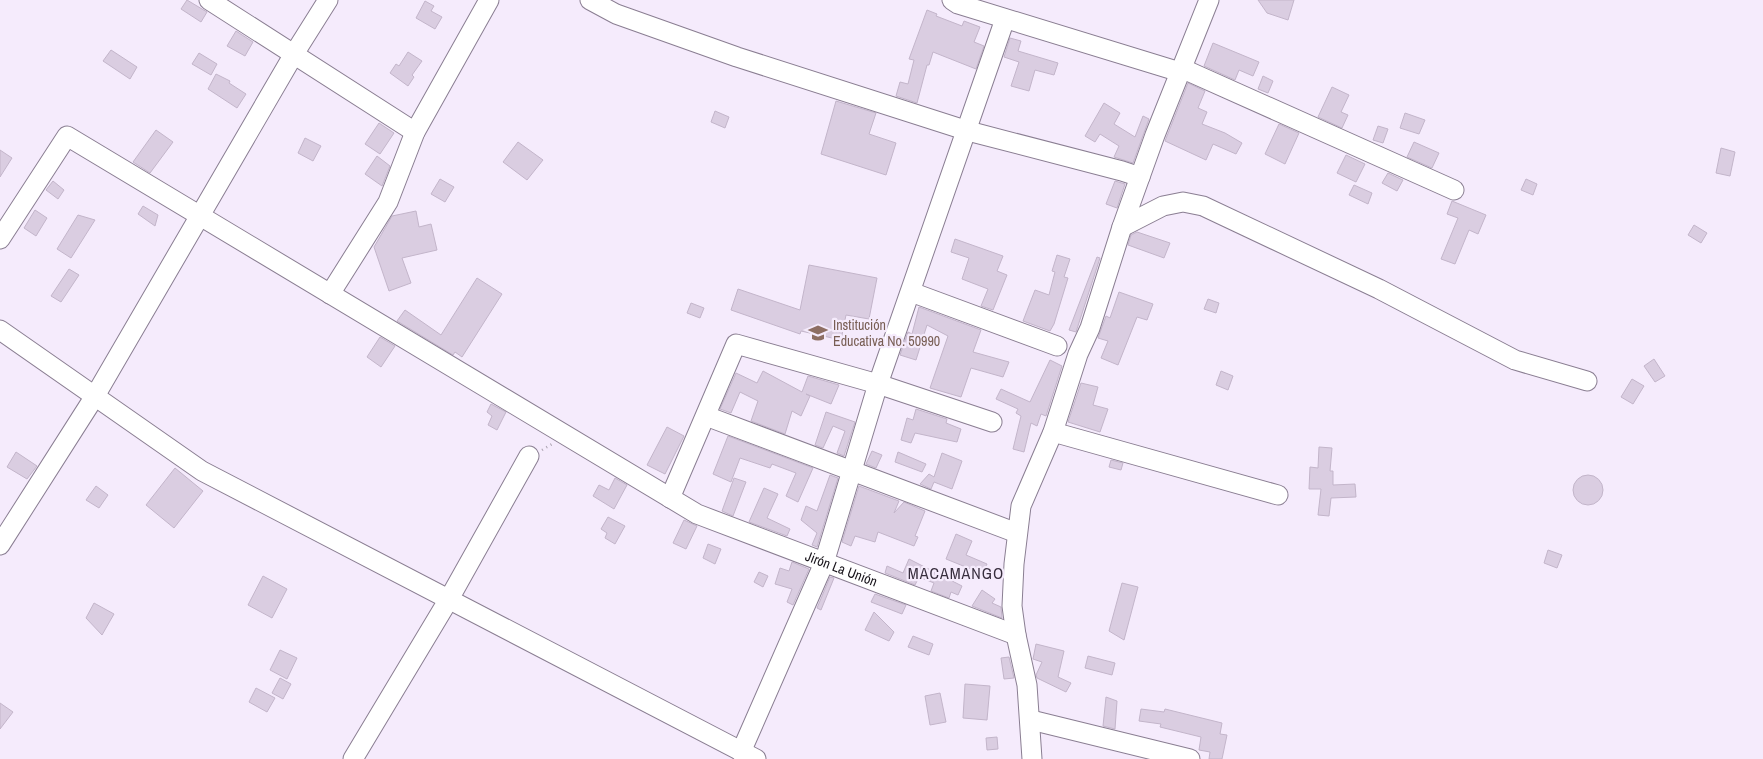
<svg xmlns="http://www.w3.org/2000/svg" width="1763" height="759" viewBox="0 0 1763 759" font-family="'Archivo Narrow',sans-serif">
<rect width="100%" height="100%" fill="#f5ebfc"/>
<path fill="#dacde1" stroke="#c3b5ca" d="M187,0L207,12L201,22L181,9Z
M1258,0H1294L1288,20L1267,13Z
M425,1L434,6L431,11L442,17L435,29L416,18Z
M927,10L937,14L936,16L962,26L964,21L980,27L974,42L984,46L976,69L933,52L929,65H927L917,103L896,96L900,82L908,84L914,60L909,59Z
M236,31L253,42L245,56L227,46Z
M1010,38L1021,41L1018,51L1058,63L1054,75L1035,70L1029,91L1011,86L1019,62L1004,57Z
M1213,43L1259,62L1253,76L1239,70L1235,80L1204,66Z
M111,50L137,67L130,79L103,61Z
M408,52L422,61L412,75L414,77L408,86L390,73L396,64L399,66Z
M199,53L217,64L211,75L192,64Z
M216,74L230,81L229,83L246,94L237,108L208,89Z
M1263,76L1273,81L1268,93L1258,89Z
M1188,83L1205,91L1198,108L1207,112L1202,124L1225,133L1242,143L1236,154L1213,144L1206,160L1165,141Z
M1332,87L1349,95L1341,112L1348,115L1342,128L1318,117Z
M836,101L876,113L869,134L896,143L886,175L821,154Z
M1104,103L1120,113L1114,124L1135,137L1143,116L1149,119L1133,163L1114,157L1119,146L1100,134L1095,142L1085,136Z
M715,111L729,117L725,128L711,122Z
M1405,113L1425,120L1419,134L1400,128Z
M379,123L394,133L380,154L365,144Z
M1279,124L1299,133L1285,164L1265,154Z
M1378,126L1388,129L1383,143L1373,140Z
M156,130L173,142L150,173L133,162Z
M305,138L321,146L313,161L298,153Z
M518,142L543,160L527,180L503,162Z
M1414,142L1439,153L1432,168L1407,157Z
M1721,148L1735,152L1730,176L1716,173Z
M0,150L12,158L0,177Z
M1346,155L1365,164L1356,182L1337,173Z
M377,156L390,166L382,186L365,174Z
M1388,173L1403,180L1397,191L1382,183Z
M440,179L454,187L445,202L431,194Z
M1526,179L1537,184L1533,195L1521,190Z
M53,181L64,190L58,199L46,190Z
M1115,181L1125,184L1117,208L1106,204Z
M1354,185L1372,193L1368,204L1349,195Z
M1452,201L1486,215L1478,234L1469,230L1455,264L1441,259L1458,218L1447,214Z
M143,206L158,215L155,226L138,214Z
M35,210L47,218L36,236L24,228Z
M416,211L419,227L431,224L437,250L402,258L411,283L389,291L374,247L392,216Z
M78,215L95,220L71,258L57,249Z
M1694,225L1707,233L1701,243L1688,235Z
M1137,232L1170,243L1164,258L1128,245L1131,235Z
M955,239L1003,256L997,271L1007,275L993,310L981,306L988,289L962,279L969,258L951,252Z
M1057,255L1070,259L1064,277L1068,278L1054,324L1050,331L1023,321L1035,290L1049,295L1055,272L1052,271Z
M1097,257L1100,258L1076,332L1069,330Z
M809,265L877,278L869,319L846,315L841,340L801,331L800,334L731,310L738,289L800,310Z
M69,269L79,275L61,302L51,296Z
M477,278L502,294L462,357L455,352L453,355L397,321L405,310L441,335Z
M1119,292L1153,304L1147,320L1137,317L1118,365L1101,358L1108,341L1098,338L1106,316L1110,318Z
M1208,299L1219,303L1216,313L1204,309Z
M691,303L704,308L700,318L687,313Z
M919,307L981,330L973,352L1009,362L1003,377L971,368L961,397L930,388L948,336L927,325L916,360L900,355L908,332L912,334Z
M380,337L395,346L381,367L367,357Z
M1654,359L1665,376L1655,382L1644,366Z
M1050,360L1062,366L1046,416L1041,414L1037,426L1031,423L1024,452L1013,449L1021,416L1016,413L1018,409L996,399L1001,389L1030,402Z
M763,371L802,392L808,376L839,385L831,404L806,394L810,396L801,416L792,411L785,434L751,421L758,401L740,392L731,413L720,409L736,373L757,383Z
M1221,371L1233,376L1228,390L1216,385Z
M1632,379L1644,386L1633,404L1621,397Z
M1081,383L1098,387L1093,405L1108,409L1100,432L1068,422Z
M491,404L506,412L497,430L488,425L492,416L487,412Z
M916,409L947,419L946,423L961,429L957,442L915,433L911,443L901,440L907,418L913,420Z
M826,412L855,422L844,456L837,453L845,431L833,426L823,448L815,445Z
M667,427L684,436L665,474L647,465Z
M728,436L813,468L798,502L786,496L796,473L772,464L770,468L740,458L731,482L713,474Z
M1319,447L1332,448L1330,471H1333V485L1355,484L1356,497L1331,498L1329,516L1318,515L1321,489H1309L1310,467L1318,468Z
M872,451L882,455L876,468L866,464Z
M16,452L37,466L27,479L7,467Z
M898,452L926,464L922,472L895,462Z
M942,453L962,461L952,489L934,482L931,489L920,484L929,474L934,477Z
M1111,460L1123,463L1121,470L1109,467Z
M175,468L203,491L174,528L146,505Z
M830,475L838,478L817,547L812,545L817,533L801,520L806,506L817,511Z
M1573 490a15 15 0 1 1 30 0a15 15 0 1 1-30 0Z
M615,478L627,485L614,509L593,496L599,485L609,490Z
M734,478L746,482L733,516L722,511Z
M96,486L108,495L99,508L86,500Z
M859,486L899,501L894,513L904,502L925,511L915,536L918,537L914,546L878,532L875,542L855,536L851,546L842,542Z
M764,488L778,494L767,518L790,529L787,536L749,522Z
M608,517L625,526L615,544L605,538L607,533L601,529Z
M684,520L697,526L686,549L673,543Z
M956,534L972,541L966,555L987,564L983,574L946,559Z
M708,544L721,549L715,564L703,558Z
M1548,550L1562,555L1557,568L1544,563Z
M909,559L962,586L958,595L951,592L949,598L931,591L934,583L919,577L915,585L885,573L887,566L903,573Z
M792,562L809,569L793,605L787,602L792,589L775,584L780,568L789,571Z
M759,572L768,576L763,587L754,582Z
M263,576L287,589L272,618L248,605Z
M830,577L834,578L821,610L817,608Z
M1122,583L1138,587L1124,640L1109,631Z
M982,590L995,599L992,603L1001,607L1002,618L972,606Z
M875,594L906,605L902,614L871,602Z
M94,603L114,614L102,635L86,618Z
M874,612L894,632L889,641L865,630Z
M913,636L933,644L929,655L908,647Z
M1036,644L1064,651L1058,677L1071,683L1066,692L1037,678L1036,675L1042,662L1033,659Z
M280,650L297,658L287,679L270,670Z
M1088,656L1115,663L1112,675L1085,668Z
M1009,657L1014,678L1004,679L1001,658Z
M280,678L291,684L283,699L272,693Z
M965,684L990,686L987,720L963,718Z
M256,688L275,698L267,712L249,702Z
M940,693L946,722L930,725L925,696Z
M1106,697L1117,701L1115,729L1103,726Z
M0,703L13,712L0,729Z
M1141,709L1164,712L1165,709L1222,723L1220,734L1227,735L1222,759H1209L1210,752L1199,750L1201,737L1160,727L1161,724L1139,721Z
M997,737L998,749L987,750L986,738Z"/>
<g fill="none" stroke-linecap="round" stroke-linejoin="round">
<g stroke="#8a7e92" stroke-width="21">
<g id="minor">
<path d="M209,0L415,132"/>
<path d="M590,0L616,14L737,57L968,131L1122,171L1140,177"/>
<path d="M952,0L958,4L1180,72"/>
<path d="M1181,68L1454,190"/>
<path d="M1122,227L1163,206L1183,202L1203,206L1379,289L1515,360L1587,381"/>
<path id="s1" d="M0,239L67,136L697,514L1016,635"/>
<path d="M911,292L1057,346"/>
<path d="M330,294L388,202L415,132L489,0"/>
<path d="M0,330L202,471L756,759"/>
<path d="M706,416L1017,533"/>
<path d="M1053,432L1278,495"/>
<path d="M670,498L736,344L878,384L992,422"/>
<path d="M0,545L95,396L294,54L328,0"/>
<path d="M1031,720L1190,759"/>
<path d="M741,752L824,563L878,384L1005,19"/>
<path d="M353,759L449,599L529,456"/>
<path d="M1032,759L1027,685L1016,635L1012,606L1014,564L1021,506L1053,432L1078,354L1090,328L1122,227L1155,135L1209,0"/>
</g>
</g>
<path stroke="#aba3b0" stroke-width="2.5" stroke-dasharray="1 4" stroke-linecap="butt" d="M542,450L552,444"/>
<use href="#minor" stroke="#fff" stroke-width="19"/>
</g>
<defs>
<g id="school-bare" transform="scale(1.5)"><path d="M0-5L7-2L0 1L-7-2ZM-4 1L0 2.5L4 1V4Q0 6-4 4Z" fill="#8d6e63" stroke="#f5ebfc" stroke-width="2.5" paint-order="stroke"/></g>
</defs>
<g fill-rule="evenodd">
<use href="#school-bare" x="818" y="333"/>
</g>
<g text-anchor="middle" stroke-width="4.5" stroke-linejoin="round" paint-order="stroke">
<g font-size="14" fill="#785e54" stroke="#f5ebfc" text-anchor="start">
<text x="833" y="330">Institución<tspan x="833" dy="16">Educativa No. 50990</tspan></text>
</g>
<g font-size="14" fill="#161219" stroke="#f5ebfc">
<text dy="5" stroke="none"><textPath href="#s1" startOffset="1012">Jirón La Unión</textPath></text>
</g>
<g font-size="16" letter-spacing="1" fill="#372d3d" stroke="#f5ebfc">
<text x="956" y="579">MACAMANGO</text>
</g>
</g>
</svg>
